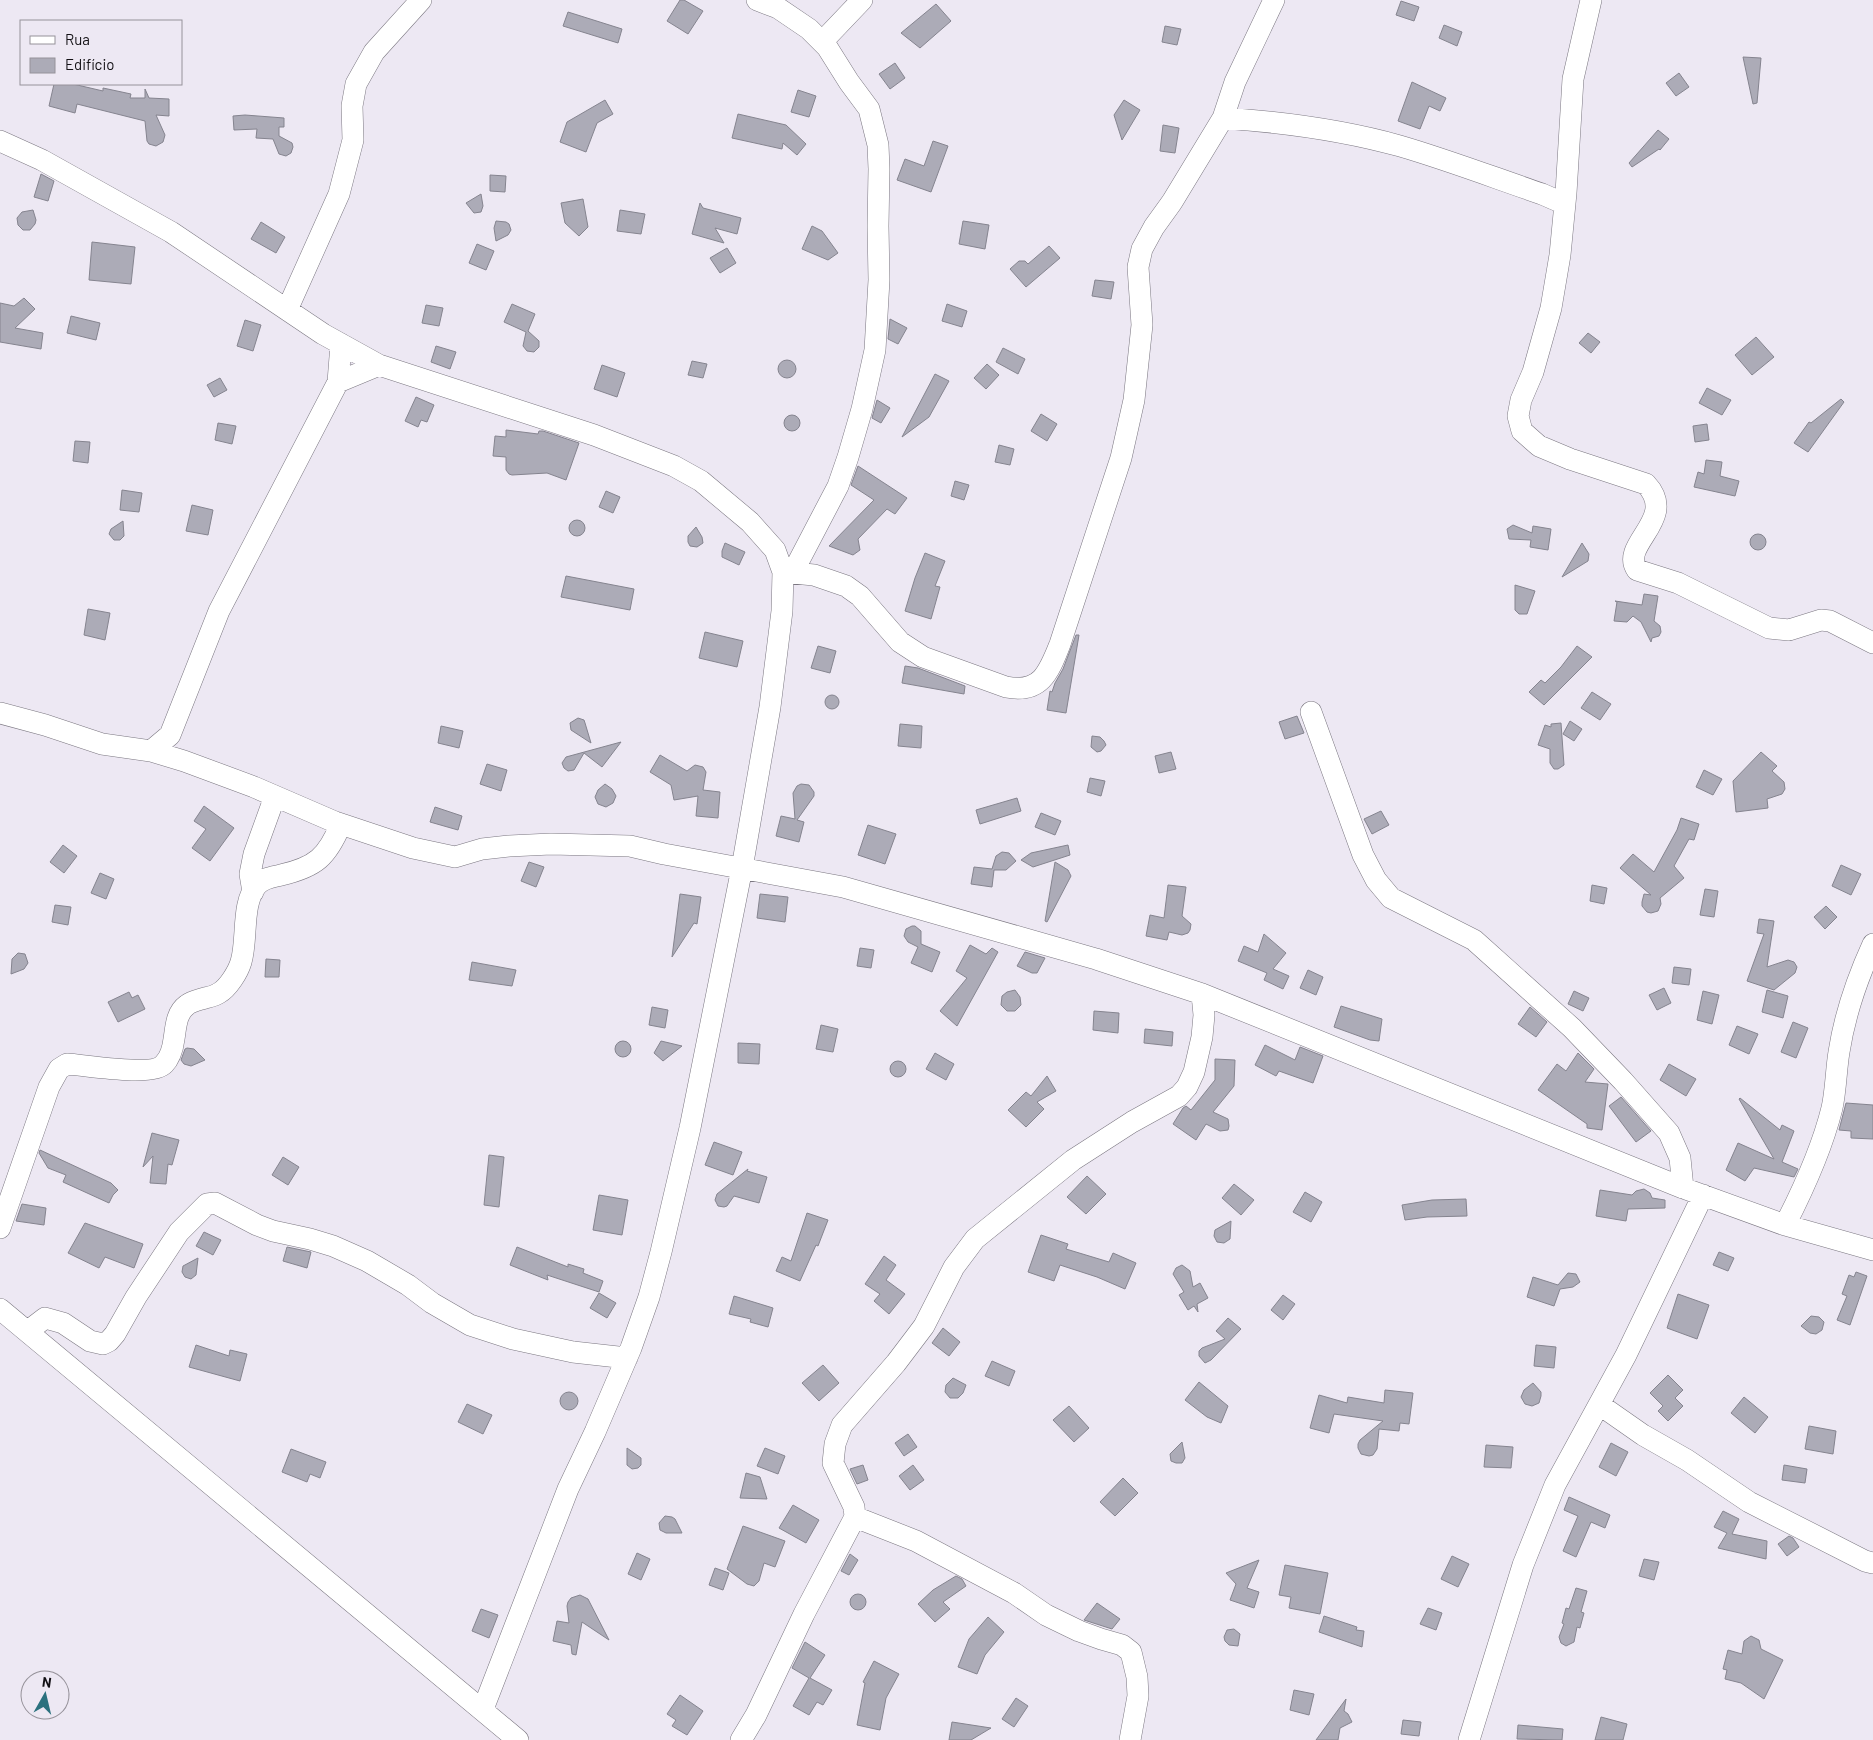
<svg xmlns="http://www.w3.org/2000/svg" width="1873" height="1740" viewBox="0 0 1873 1740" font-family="Barlow,sans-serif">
<rect width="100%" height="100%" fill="#ede8f3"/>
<path fill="#acabb7" stroke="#85848f" d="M680,0H684L703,11L688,34L667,21Z
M1401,1L1419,7L1414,21L1396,15Z
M936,4L951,21L920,48L901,33Z
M568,12L622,29L618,43L563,26Z
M1444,25L1462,32L1457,46L1439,38Z
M1165,26L1181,29L1177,45L1162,42Z
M1743,57L1761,58L1757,103L1753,104Z
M895,63L905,78L890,89L879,74Z
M1679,73L1689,87L1676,96L1666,83Z
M1412,82L1446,98L1440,111L1429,106L1420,129L1398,121Z
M54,84H73L103,91V88L131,94L130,98H145V89L149,98L169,99V116L156,115L165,135L163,142L156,146L149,144L147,141L145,121L77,104L75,113L49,106Z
M798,90L816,96L809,117L791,112Z
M605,100L613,114L597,123L586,152L560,142L567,122Z
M1124,100L1140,110L1122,140L1114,115Z
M738,114L786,125L806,144L797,155L783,143L782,149L732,138Z
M245,115L284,118V127H279V136L292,143L293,147L291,153L286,156L279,154L273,139L256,138L257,129L234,130L233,116Z
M1163,125L1179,128L1175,153L1160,151Z
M1658,130L1669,139L1660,150L1659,149L1632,167L1629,163Z
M933,141L948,146L931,192L897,180L905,159L924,166Z
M41,174L54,181L48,201L34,197Z
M490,175L506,176L505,192L490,191Z
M481,194L483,206L481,212L474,213L466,203Z
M583,199L588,227L579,236L565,223L561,203Z
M700,203L703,208L741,218L737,234L715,228L724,243L692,234Z
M33,210L36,220L35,224L30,230H23L18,225L17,218L22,212Z
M620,210L645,214L641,234L617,231Z
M496,221L506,222L509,224L511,230L508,235L496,241L494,228Z
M963,221L989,225L985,249L959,244Z
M261,222L285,237L276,253L251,239Z
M812,226L822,231L838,253L828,260L802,249Z
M92,242L135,247L131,284L89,280Z
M477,244L494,251L486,270L469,263Z
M1049,246L1060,258L1026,287L1010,269L1019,261H1025L1028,264Z
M727,248L736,263L720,273L710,258Z
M1095,280L1114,282L1111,299L1092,296Z
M24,298L35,309L15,328L43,333L41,349L0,342V303L14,306Z
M512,304L535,314L528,331L539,341V347L534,352L527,351L523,346L526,332L504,322Z
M947,304L967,311L962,327L942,321Z
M426,305L443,308L439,326L422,323Z
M71,316L100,323L96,340L67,333Z
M890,319L907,328L898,344L888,339Z
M245,320L261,325L253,351L237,346Z
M1588,333L1600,342L1591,353L1579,343Z
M1756,337L1774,357L1752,375L1735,355Z
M436,346L456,352L450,369L431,362Z
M1003,348L1025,359L1018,374L996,362Z
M778 369a9 9 0 1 1 18 0a9 9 0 1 1-18 0Z
M692,361L707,364L703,378L688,375Z
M987,364L999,375L986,389L974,378Z
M602,365L625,373L617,397L594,389Z
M935,374L949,381L929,417L902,437Z
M220,378L227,390L214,397L207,385Z
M1707,388L1731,400L1722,415L1699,403Z
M416,397L434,405L427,422L421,420L418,427L405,421Z
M1841,399L1844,402L1808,452L1794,443L1809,422L1811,423Z
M877,400L890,408L881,423L872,418Z
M1041,414L1057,424L1047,441L1031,431Z
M784 423a8 8 0 1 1 16 0a8 8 0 1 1-16 0Z
M218,423L236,426L232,444L215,440Z
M1707,424L1709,440L1695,442L1693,426Z
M506,430L538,434L539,431H543L579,443L566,480L547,473L512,475L509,474L506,470V457L493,456L495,436L506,437Z
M75,441L90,442L88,463L73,461Z
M999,445L1014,449L1010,465L995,462Z
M1706,460L1722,462L1720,476L1739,481L1735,496L1694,487L1698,472L1704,474Z
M858,466L907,498L895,514L887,509L858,539L860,550L853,555L829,546L874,500L851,485Z
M955,481L969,485L964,500L951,496Z
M122,490L142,493L139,512L120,510Z
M606,491L620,497L613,513L599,507Z
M192,505L213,510L208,535L186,531Z
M569 528a8 8 0 1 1 16 0a8 8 0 1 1-16 0Z
M123,521L124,536L120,540H114L109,534L111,529Z
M1513,525L1532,533L1533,526L1551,529L1548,550L1530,547L1531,540L1509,539L1507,529Z
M696,527L702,537L703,543L697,547L690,546L688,542V536Z
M1750 542a8 8 0 1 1 16 0a8 8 0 1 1-16 0Z
M725,543L745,552L739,565L722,557V551Z
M1582,543L1589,554L1588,561L1562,577Z
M925,553L945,561L935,586L940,587L931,619L905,611L915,578Z
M566,576L634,589L630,610L561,597Z
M1515,585L1535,591L1527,614H1519L1515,610Z
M1644,594L1658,596L1654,621L1660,626L1661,632L1659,636L1652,638L1651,642L1641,622L1633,616L1627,622L1614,621L1617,602L1615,601L1642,605Z
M88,609L110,613L105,640L84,635Z
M705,632L743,641L737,667L699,658Z
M1076,635H1079L1066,713L1047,710L1050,691L1052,692L1055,683L1063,669Z
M818,646L836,651L830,673L811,668Z
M1577,646L1592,657L1544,705L1529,692L1541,680L1545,683L1561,667Z
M905,666L918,668L965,686L964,694L902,683Z
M1592,692L1611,704L1600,720L1581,708Z
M825 702a7 7 0 1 1 14 0a7 7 0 1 1-14 0Z
M1297,716L1304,733L1285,739L1279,722Z
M578,718L584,720L585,723L591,743L571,730L570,723Z
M1570,721L1582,729L1574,741L1563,734Z
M1561,723L1564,765L1558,769H1554L1550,763V749L1538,745L1545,725L1551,727V724Z
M900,724L922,726L921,748L898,746Z
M441,726L463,731L459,748L438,743Z
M1092,736L1100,737L1104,741L1106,745L1101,751L1097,752L1091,747Z
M621,742L602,767L584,753L574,770L568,771L564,768L562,763L566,757Z
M1171,752L1176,769L1159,773L1155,756Z
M1761,752L1777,766L1772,771L1784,782L1785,789L1782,794L1767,799L1768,808L1736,812L1733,781Z
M660,755L687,771L695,765L703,767L706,772L703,790L720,792L718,818L696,816L698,796L674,800L671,785L650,772Z
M487,764L507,770L501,791L480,784Z
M1704,770L1722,779L1713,795L1696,787Z
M1090,778L1105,781L1101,796L1087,792Z
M605,784L612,789L616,796L613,803L606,807L598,804L595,797L598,790Z
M801,784L809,785L814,792V796L797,820L804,822L799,842L776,836L781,816L795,819L793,793L797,786Z
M1017,798L1021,811L980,824L976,810Z
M204,806L234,828L210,861L192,848L206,829L194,821Z
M435,807L462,816L458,830L430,822Z
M1381,811L1389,825L1372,834L1364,819Z
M1041,813L1061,821L1055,835L1035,827Z
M1681,818L1699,824L1694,840L1689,839L1674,866L1684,878L1660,898L1661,904L1658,911L1651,913L1647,912L1642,906V902L1644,894L1651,895L1620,868L1633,854L1654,872L1677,830Z
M868,825L896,834L885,864L858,855Z
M63,845L77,856L64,873L50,862Z
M1068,845L1070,855L1033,867L1021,860L1031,853Z
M1002,852L1009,853L1016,861L1006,870H994L992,887L971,884L974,867L992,869L996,856Z
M529,862L544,867L536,887L521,881Z
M1055,862L1068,870L1071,876L1047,922L1045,921Z
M1841,865L1861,874L1851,895L1832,886Z
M100,873L114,879L106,899L91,893Z
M1168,885L1186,887L1182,916L1191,924L1190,930L1188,933L1182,935L1169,932L1167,940L1146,936L1150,915L1164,918Z
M1592,885L1607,888L1604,904L1590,901Z
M1705,889L1718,891L1714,917L1700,915Z
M680,894L701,897L697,924L694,923L672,957Z
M760,894L788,897L785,922L757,918Z
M55,905L71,907L68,925L52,922Z
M1826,906L1837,917L1825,929L1814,917Z
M1759,919L1774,921L1767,967L1788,960L1794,962L1797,967L1795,973L1774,990L1747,981L1764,934L1757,933Z
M912,926H915L921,931V944L940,952L932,972L911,963L918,947L908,942L904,936L906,929Z
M1264,934L1286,953L1273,969L1289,976L1283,989L1264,980L1267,973L1238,961L1244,946L1258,952Z
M970,945L986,954L992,948L998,952L957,1026L940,1011L967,978L956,971Z
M860,948L874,950L871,968L857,966Z
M1025,952L1045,958L1037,973H1032L1017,966Z
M18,953L25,954L28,963L24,969L11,974L12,959Z
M266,959L280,960L279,977H265Z
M472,962L516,970L512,986L469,980Z
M1674,967L1691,969L1689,985L1672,983Z
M1308,970L1323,977L1316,995L1300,988Z
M1664,988L1671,1003L1657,1010L1649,995Z
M1015,990L1020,997L1021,1005L1015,1011H1007L1001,1005L1002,996L1007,992Z
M1767,990L1788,996L1783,1018L1762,1012Z
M1574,991L1589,998L1583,1011L1568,1004Z
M1703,991L1719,995L1712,1024L1697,1020Z
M129,992L132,998L138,995L145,1009L118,1022L108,1002Z
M1341,1006L1382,1019L1379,1041L1370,1040L1334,1027Z
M652,1007L668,1010L665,1028L649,1025Z
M1530,1007L1547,1022L1536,1037L1518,1024Z
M1094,1011L1119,1013L1118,1033L1093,1030Z
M1793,1022L1808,1028L1796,1058L1781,1052Z
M821,1025L838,1029L833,1052L816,1049Z
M1737,1026L1758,1034L1749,1054L1729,1045Z
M1145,1029L1173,1032L1172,1046L1144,1043Z
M661,1041L682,1046L663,1061L654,1053Z
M615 1049a8 8 0 1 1 16 0a8 8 0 1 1-16 0Z
M738,1043L760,1044L759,1064L738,1063Z
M1265,1045L1295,1060L1300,1047L1323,1056L1313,1083L1279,1071L1276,1076L1255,1065Z
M187,1048L194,1049L205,1060L191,1066L184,1064L181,1060L185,1049Z
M935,1053L954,1064L946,1080L926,1069Z
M1578,1053L1594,1069L1585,1082L1608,1084L1602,1130L1587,1128V1124L1538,1090L1557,1064L1566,1071Z
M1215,1059L1235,1060L1234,1086L1213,1112L1228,1119L1229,1126L1228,1130L1220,1131L1206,1124L1196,1140L1173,1124L1183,1108L1186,1106L1191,1110L1215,1080Z
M890 1069a8 8 0 1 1 16 0a8 8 0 1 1-16 0Z
M1669,1064L1696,1079L1686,1096L1660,1080Z
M1047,1076L1056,1091L1037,1102L1044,1109L1026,1127L1008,1110L1026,1092L1031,1096Z
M1621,1097L1651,1131L1636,1142L1609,1106Z
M1740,1098L1780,1130L1782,1125L1794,1131L1782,1162L1798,1169L1794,1177L1754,1168L1745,1181L1726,1170L1738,1143L1774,1159L1739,1099Z
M1846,1103L1873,1105V1139L1851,1138V1131L1839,1130Z
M152,1133L179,1140L172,1165L168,1164L166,1184L150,1183L153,1156L143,1167Z
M714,1142L742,1152L733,1175L705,1165Z
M40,1150L111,1183L118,1190L113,1195L109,1203L63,1182L66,1175L48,1168L39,1153Z
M489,1155L504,1157L499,1207L484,1205Z
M283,1157L299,1167L288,1185L272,1175Z
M748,1169L747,1171L767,1177L759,1203L734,1196L727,1206L724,1207L718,1206L715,1200L717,1194Z
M1087,1176L1106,1194L1086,1214L1067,1197Z
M1234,1184L1254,1200L1241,1215L1222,1198Z
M1644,1189L1650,1193L1652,1198L1665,1200V1208L1628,1209L1626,1221L1596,1216L1600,1190L1632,1195L1636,1191Z
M1305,1192L1322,1202L1311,1222L1293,1212Z
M599,1195L628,1200L622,1235L593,1230Z
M1466,1199L1467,1216L1427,1217L1405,1220L1402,1205L1432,1200Z
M22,1204L46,1208L44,1225L16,1221Z
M807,1213L828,1220L818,1246L816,1245L800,1281L776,1271L782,1257L791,1261Z
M1231,1221L1230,1239L1224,1243L1217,1242L1214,1236L1215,1230Z
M85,1223L143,1244L134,1268L105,1257L99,1268L68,1253Z
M204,1232L221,1240L213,1255L196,1246Z
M1041,1235L1068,1244L1066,1249L1109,1262L1113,1253L1136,1263L1125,1289L1097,1277L1060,1265L1054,1281L1028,1272Z
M287,1247L311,1252L307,1268L283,1261Z
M517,1247L568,1267V1264L584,1269L583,1273L603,1281L599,1292L547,1275L548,1280L510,1265Z
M1719,1252L1734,1258L1728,1271L1713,1265Z
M884,1256L896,1265L886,1280L905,1294L889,1314L874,1301L880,1294L865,1284Z
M198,1258L196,1275L191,1279L185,1277L182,1272L183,1266Z
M1182,1265L1190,1271L1193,1287L1200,1283L1208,1298L1197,1304L1198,1312L1194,1306L1188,1310L1179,1295L1184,1292L1173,1274L1176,1268Z
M1856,1272L1867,1276L1850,1325L1837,1320L1847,1296L1842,1294L1849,1275L1854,1277Z
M1568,1273L1576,1274L1580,1282L1573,1287L1560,1289L1554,1306L1527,1297L1533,1277L1558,1285Z
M599,1293L616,1303L607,1318L590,1308Z
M1678,1294L1709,1305L1697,1339L1667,1328Z
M1283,1295L1295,1304L1283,1320L1271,1310Z
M734,1296L773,1308L768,1327L750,1322L751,1319L729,1314Z
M1811,1316L1819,1317L1824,1322L1822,1330L1816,1334L1810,1333L1801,1326Z
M1228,1318L1241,1329L1211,1360L1205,1363L1199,1356V1351L1202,1348L1225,1339L1216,1331Z
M943,1328L960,1342L949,1356L932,1343Z
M196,1345L229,1356L230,1350L247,1354L240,1381L189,1367Z
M1536,1345L1556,1347L1554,1368L1534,1366Z
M992,1361L1015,1371L1009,1386L985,1376Z
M823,1365L839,1383L819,1401L802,1383Z
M1668,1375L1683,1390L1675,1398L1683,1406L1668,1421L1658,1411L1663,1406L1650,1393Z
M953,1378L966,1385L963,1393L958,1398H950L945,1392L946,1385Z
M1199,1382L1228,1406L1221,1423L1207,1417L1185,1400Z
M1533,1383L1541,1392V1396L1539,1403L1532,1406L1525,1404L1521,1397L1524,1390Z
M1385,1390L1413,1393L1409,1424L1400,1423L1399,1431L1379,1429L1377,1449L1373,1455L1369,1456L1361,1454L1358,1448V1444L1360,1440L1383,1421L1334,1414L1329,1433L1310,1428L1319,1395L1347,1403L1348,1397L1384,1403Z
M560 1401a9 9 0 1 1 18 0a9 9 0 1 1-18 0Z
M1744,1397L1768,1417L1755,1433L1731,1413Z
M467,1404L492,1415L483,1434L458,1422Z
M1069,1406L1089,1428L1074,1442L1053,1420Z
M1809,1426L1836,1431L1833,1454L1805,1449Z
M908,1434L917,1447L904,1456L895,1443Z
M1182,1442L1185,1458L1182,1463H1176L1171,1461L1170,1454Z
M1611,1443L1628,1452L1616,1476L1599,1467Z
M1486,1445L1513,1447L1511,1468L1484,1467Z
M627,1448L641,1458V1465L638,1468L632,1469L627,1465Z
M765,1448L785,1456L778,1474L757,1466Z
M291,1449L326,1462L320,1478L310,1474L307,1482L282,1472Z
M863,1465L868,1480L857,1484L850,1469Z
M913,1465L924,1480L910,1490L899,1476Z
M1784,1465L1807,1469L1805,1483L1782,1480Z
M746,1473L760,1477L767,1499L740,1498Z
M1123,1478L1138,1493L1115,1516L1100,1502Z
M1569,1497L1610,1515L1605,1528L1591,1522L1576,1557L1563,1551L1578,1516L1564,1510Z
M793,1505L819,1520L806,1543L779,1528Z
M1723,1511L1739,1519L1732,1534L1767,1541L1766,1559L1718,1548L1727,1533L1714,1527Z
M665,1516L672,1517L675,1519L682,1533H666L660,1530L659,1523Z
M743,1526L785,1541L775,1567L764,1563L759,1581L754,1586L747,1584L727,1569Z
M1789,1536L1793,1538L1799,1547L1787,1556L1778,1544Z
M637,1553L650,1559L641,1580L628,1574Z
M850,1554L858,1560L849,1575L841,1571Z
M1452,1556L1469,1564L1458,1587L1441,1579Z
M1644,1559L1659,1562L1654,1580L1639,1576Z
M1259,1560L1247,1588L1259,1592L1254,1608L1230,1600L1236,1584L1226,1573Z
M1285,1565L1328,1573L1320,1614L1289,1608L1291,1597L1279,1595Z
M715,1568L729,1573L723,1590L709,1585Z
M956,1576L962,1579L966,1586L943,1602L950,1609L935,1622L918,1604L933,1590Z
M1576,1588L1587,1591L1581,1612L1584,1613L1580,1628L1577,1627L1574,1642L1566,1646L1561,1643L1559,1637L1564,1624L1562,1623L1566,1608L1569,1609Z
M850 1602a8 8 0 1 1 16 0a8 8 0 1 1-16 0Z
M580,1595L588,1599L609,1640L582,1622L576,1655L572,1654L571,1645L553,1641L557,1621L569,1623L567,1606L568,1602L571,1598Z
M1097,1603L1120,1619L1112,1629L1084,1620Z
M1428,1608L1442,1613L1436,1630L1420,1624Z
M481,1609L498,1615L489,1638L472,1631Z
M1324,1616L1357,1627L1356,1630L1364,1631L1362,1647L1319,1632Z
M988,1617L1004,1632L985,1655L977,1674L958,1667L969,1639Z
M1234,1629L1240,1634L1238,1646L1229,1645L1225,1641L1224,1637L1227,1630Z
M1751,1636L1759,1640L1761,1649L1783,1660L1764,1699L1741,1683L1725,1679L1727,1670L1723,1669L1728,1650L1742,1654L1744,1641Z
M805,1642L825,1655L810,1678L832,1690L823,1705L817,1702L809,1715L793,1706L809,1678L792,1668Z
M874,1661L899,1674L886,1698L880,1730L857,1725L865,1683L863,1682Z
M1294,1690L1314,1694L1309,1715L1290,1710Z
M680,1695L703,1711L687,1735L672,1726L676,1720L667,1714Z
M1016,1698L1028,1706L1014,1727L1002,1719Z
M1346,1699L1344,1711L1348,1714L1352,1722L1340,1728L1338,1740H1316Z
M1601,1717L1627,1724L1623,1740H1595Z
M1403,1720L1421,1722L1419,1736L1401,1734Z
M952,1722L991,1728L971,1740H949Z
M1518,1725L1563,1729L1562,1740L1517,1739Z"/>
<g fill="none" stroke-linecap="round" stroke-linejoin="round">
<g stroke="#7b7781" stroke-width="22">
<path id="minor" d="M757,0L778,8L809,29L827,47L849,82L869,109L878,145L879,169L878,226L879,280L875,350L862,409L848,457L838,486L793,572
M1591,0L1573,79L1566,193L1560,255L1551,308L1533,372L1521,400L1518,416L1522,431L1539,446L1570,459L1646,484C1679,519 1619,544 1637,570L1678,583L1769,628L1789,630L1821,620L1830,621L1873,643
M822,42L862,0
M1223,118C1282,122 1343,130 1400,146C1448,160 1495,178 1542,194L1565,204
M0,141L42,160L171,232L323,334L379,365L594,435L674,466L701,481L750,522L775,550L783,572L782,611L770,707L742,868L690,1128L661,1252L649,1297L631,1348L595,1432L568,1489L483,1709
M287,310L339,194L353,140L352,106L356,84L374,52L421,0
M338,382L379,365
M783,572L814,575L846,586L860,596L900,642L923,657L1006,687C1041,694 1049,672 1060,644L1121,458L1134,400L1142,325L1138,267L1142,249L1154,227L1172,202L1223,118L1235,82L1274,0
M1311,712L1363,855L1376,880L1391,898L1474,940L1572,1028L1623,1081L1669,1133L1680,1158L1683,1188
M0,713L45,725L102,744L151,751L184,761L254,787L335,822L413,848L455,857L482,849L509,846L551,844L630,846L664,854L843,887L1096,959L1202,994L1683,1188L1785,1225L1873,1250
M151,751L170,735L219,611L338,382L341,344
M253,892L250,874L254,854L275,796
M1785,1225C1804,1188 1822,1149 1832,1108C1836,1090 1836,1070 1839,1052C1845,1013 1857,979 1873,944
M0,1228L49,1087L59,1069L67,1064C85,1065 153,1077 164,1064C170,1058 173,1047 174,1039C176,1027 176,1013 187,1005C192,1001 199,1000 205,998C209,997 215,996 219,993C228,988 238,972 241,962C248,939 241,903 257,885C263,878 273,877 281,875C316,867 327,857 341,824
M0,1309L518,1740
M28,1331L45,1318L63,1323L90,1341L103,1344L109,1341L115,1334L136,1297L179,1232L207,1204L215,1203L257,1225L273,1231L310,1239L333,1246L367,1261L408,1285L432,1303L470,1325L513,1339L573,1352L627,1358
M1600,1405L1643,1435L1687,1460L1749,1502L1865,1561L1873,1563
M855,1517L916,1541L1014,1593L1046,1615L1079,1631L1101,1639L1122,1645L1131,1652L1137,1677L1138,1696L1130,1740
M741,1740L756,1715L804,1614L855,1517L854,1507L833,1463L835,1444L842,1425L896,1363L924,1326L954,1267L975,1239L1073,1160L1132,1122L1179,1096L1187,1087L1194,1072L1202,1037L1204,1015L1202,994
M1469,1740L1523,1565L1555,1485L1626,1355L1703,1195"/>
</g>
<use href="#minor" stroke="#fff" stroke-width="21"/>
</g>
<rect x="20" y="20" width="162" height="65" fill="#ede8f3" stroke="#96929a"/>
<rect x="30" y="36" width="25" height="8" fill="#ffffff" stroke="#96929a"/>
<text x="65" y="45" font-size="15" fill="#131115">Rua</text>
<rect x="30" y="58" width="25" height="15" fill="#acabb7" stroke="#96929a"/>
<text x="65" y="70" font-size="15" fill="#131115">Edifício</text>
<g transform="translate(45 1695) rotate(8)"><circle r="24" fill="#ede8f3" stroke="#96929a"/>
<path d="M0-4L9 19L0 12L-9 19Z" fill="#2b717e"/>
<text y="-8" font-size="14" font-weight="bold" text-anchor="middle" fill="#131115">N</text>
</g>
</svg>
